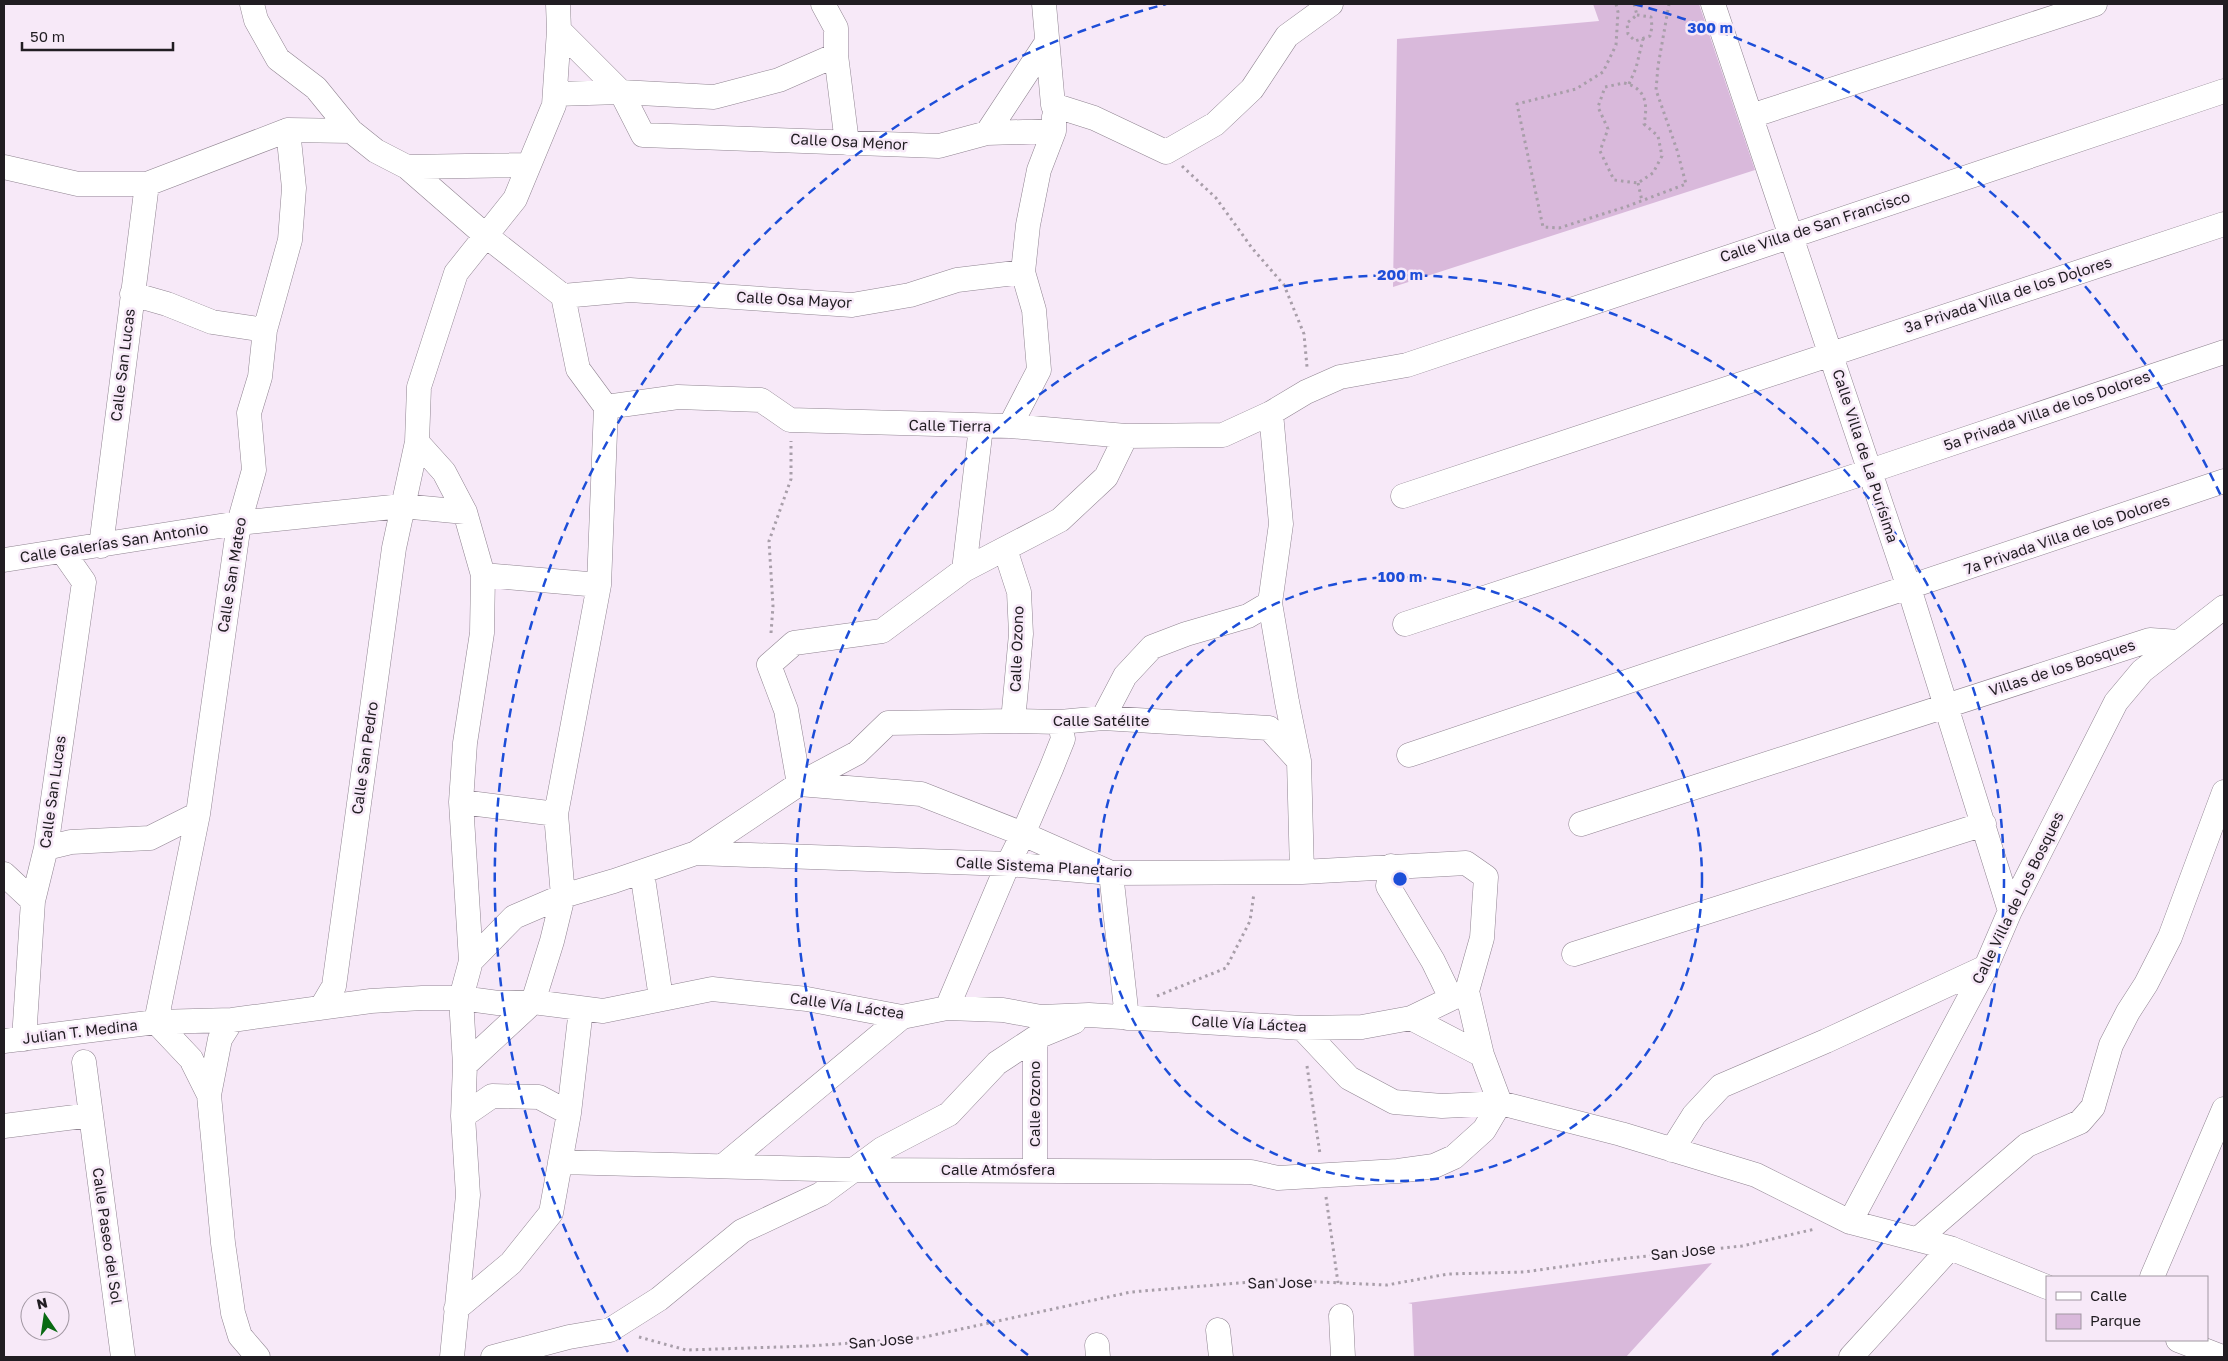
<svg xmlns="http://www.w3.org/2000/svg" width="2228" height="1361" viewBox="0 0 2228 1361" font-family="'Golos Text',sans-serif">
<rect width="100%" height="100%" fill="#f7e9f8"/>
<path fill="#d9b9db" d="M1593,4H1699L1755,170L1393,287L1397,39L1599,21Z
M1712,1263L1626,1357H1414L1412,1304L1408,1303Z"/>
<g fill="none" stroke-linecap="round" stroke-linejoin="round">
<g stroke="#908491" stroke-width="25">
<path id="minor" d="M252,4L256,20L278,59L316,88L351,131
M823,4L836,28V55L847,143
M1044,4L1053,105L1094,118L1166,152L1215,124L1252,89L1287,36L1331,4
M1713,4L1909,588L2010,911
M559,30L621,92L643,135L939,146L987,133L1054,131
M555,94L621,92L714,97L779,80L836,55
M1751,116L2095,4
M987,133L1047,42
M4,167L78,184H147L288,130L351,131L376,151L407,167L529,165
M407,167L485,235L563,296
M132,294L167,304L212,322L265,330
M563,296L578,369L606,407L678,397L761,400L790,420L1010,426L1126,436L1223,435L1271,413L1306,392L1340,377L1407,365L2224,91
M563,296L630,290L852,305L910,295L957,280L1023,272
M1271,413L1281,524L1270,603L1287,702L1299,761L1302,872
M1010,426L1039,370L1034,310L1023,272L1028,225L1039,170L1054,131V117
M1126,436L1106,477L1060,520L964,570L882,631L794,643L769,665L786,710L799,784L857,753L888,723L1013,721L1060,722L1103,718L1269,728L1299,761
M417,442L444,472L465,512L483,575L482,633L465,743L461,802L471,961L461,998L465,1065L463,1116L468,1195L452,1357
M1403,496L2224,224
M101,546L147,184
M1005,549L1019,592L1021,634L1013,721
M4,560L239,523L402,506L465,512
M964,570L981,427
M483,575L599,585
M1405,624L1870,471L2224,352
M1103,718L1125,676L1152,647L1186,634L1248,616L1270,603
M1409,755L2224,481
M461,802L556,814
M1581,824L2150,640L2179,642
M46,848L71,842L150,838L198,814
M1391,866L1388,886L1433,961L1451,998
M642,872L661,998
M4,874L33,901
M1574,954L1984,824
M471,961L514,917L563,896L614,881L696,853L799,784L921,794L1023,834L1111,873L1127,1018
M321,1008L334,986L394,548L417,442L419,387L456,273L515,199L554,105L559,30L558,4
M947,1008L1008,864L1023,834L1051,769L1063,739L1060,722
M1411,1018L1482,1055
M156,1022L198,814L239,523L254,470L249,413L260,377L265,330L290,240L294,188L288,130
M156,1022L191,1059L209,1095L223,1243L233,1313L240,1336L258,1357
M1302,1028L1349,1078L1394,1102L1442,1106L1500,1103L1621,1134L1756,1175L1850,1222L1950,1248L2047,1287
M1035,1038V1170
M24,1039L33,901L46,848L84,582L63,552
M4,1041L156,1022L232,1020L371,1001L422,998H461L498,1003L533,1002L603,1011L712,989L807,999L902,1017L947,1008L1003,1010L1041,1017L1089,1015L1302,1028L1362,1027L1411,1018L1467,991
M84,1062L123,1357
M465,1065L533,1002L552,941L563,896L556,814L599,585L606,407
M209,1095L220,1039L232,1020
M463,1116L492,1096L539,1097L569,1113
M4,1126L91,1115
M1672,1150L1694,1115L1721,1086L1826,1041L1986,967
M560,1162L854,1170L1251,1172L1278,1178L1398,1171L1434,1166L1454,1157L1484,1130L1500,1103L1482,1055L1467,991L1482,938L1486,877L1466,863L1302,872L1111,873L1008,864L696,853
M723,1166L902,1017
M1850,1222L1986,967L2010,911L2116,702L2142,671L2224,607
M1918,1239L2027,1145L2080,1122L2093,1107L2111,1045L2128,1012L2146,984L2170,937L2224,792
M2152,1277L2224,1109
M456,1309L511,1263L551,1213L569,1113L581,1009
M1341,1316L1343,1357
M1218,1330L1221,1357
M2178,1340L2222,1357
M1097,1345L1098,1357
M493,1357L569,1337L610,1330L659,1299L742,1231L821,1194L882,1149L949,1114L997,1063L1035,1038L1074,1022
M1851,1357L1950,1248"/>
</g>
<path stroke="#a89ea9" stroke-width="3" stroke-dasharray="2.5 4" stroke-linecap="butt" d="M1616,4L1618,12L1616,45L1603,72L1576,89L1517,104L1543,227L1559,228L1628,206L1686,184L1677,150L1656,90L1658,66L1669,4
M1634,4L1637,15
M1637,15L1651,17L1652,27L1650,36L1635,41L1628,34L1627,23Z
M1624,83C1646,88 1648,104 1644,124L1658,136L1662,156L1653,173L1638,183L1614,180L1600,151L1608,129L1598,107L1605,87Z
M1629,84L1636,68L1643,39
M1182,166L1216,198L1252,248L1284,285L1304,334L1307,367
M1638,183L1642,201
M771,633L773,606L769,541L791,479V441
M1157,996L1226,968L1250,921L1254,893
M1307,1066L1320,1154
M1326,1197L1338,1283
M639,1337L686,1350L810,1346L920,1338L1131,1292L1275,1280L1387,1285L1448,1274L1524,1272L1610,1260L1742,1246L1815,1229"/>
<use href="#minor" stroke="#fff" stroke-width="24"/>
</g>
<g fill="none" stroke="#1d4ed8" stroke-width="2.5" stroke-dasharray="9 6">
<circle cx="1400" cy="879" r="302"/>
<path d="M1028 1355A604 604 0 1 1 1772 1355"/>
<path d="M628 1352A906 906 0 0 1 1166 4M1634 4A906 906 0 0 1 2221 496"/>
</g>
<g text-anchor="middle" stroke-width="5" stroke-linejoin="round" paint-order="stroke">
<g font-size="15" fill="#211d22" stroke="#f7e9f8">
<text transform="translate(849 142) rotate(3)" y="5">Calle Osa Menor</text>
<text transform="translate(1815 227) rotate(-18)" y="5">Calle Villa de San Francisco</text>
<text transform="translate(2008 295) rotate(-18)" y="5">3a Privada Villa de los Dolores</text>
<text transform="translate(794 300) rotate(3)" y="5">Calle Osa Mayor</text>
<text transform="translate(123 365) rotate(-83)" y="5">Calle San Lucas</text>
<text transform="translate(2047 411) rotate(-19)" y="5">5a Privada Villa de los Dolores</text>
<text transform="translate(950 426) rotate(1)" y="5">Calle Tierra</text>
<text transform="translate(1865 456) rotate(72)" y="5">Calle Villa de La Purísima</text>
<text transform="translate(2067 535) rotate(-19)" y="5">7a Privada Villa de los Dolores</text>
<text transform="translate(114 543) rotate(-9)" y="5">Calle Galerías San Antonio</text>
<text transform="translate(232 575) rotate(-81)" y="5">Calle San Mateo</text>
<text transform="translate(1017 649) rotate(-88)" y="5">Calle Ozono</text>
<text transform="translate(2062 668) rotate(-18)" y="5">Villas de los Bosques</text>
<text x="1101" y="726">Calle Satélite</text>
<text transform="translate(365 758) rotate(-82)" y="5">Calle San Pedro</text>
<text transform="translate(53 792) rotate(-82)" y="5">Calle San Lucas</text>
<text transform="translate(1044 867) rotate(3)" y="5">Calle Sistema Planetario</text>
<text transform="translate(2018 898) rotate(-64)" y="5">Calle Villa de Los Bosques</text>
<text transform="translate(847 1006) rotate(8)" y="5">Calle Vía Láctea</text>
<text transform="translate(1249 1024) rotate(3)" y="5">Calle Vía Láctea</text>
<text transform="translate(80 1032) rotate(-7)" y="5">Julian T. Medina</text>
<text transform="translate(1035 1104) rotate(-90)" y="5">Calle Ozono</text>
<text x="998" y="1175">Calle Atmósfera</text>
<text transform="translate(107 1236) rotate(82)" y="5">Calle Paseo del Sol</text>
<text transform="translate(1683 1252) rotate(-6)" y="5">San Jose</text>
<text transform="translate(1280 1283) rotate(-1)" y="5">San Jose</text>
<text transform="translate(881 1341) rotate(-5)" y="5">San Jose</text>
</g>
</g>
<circle cx="1400" cy="879" r="8" fill="#1d4ed8" stroke="#f7e9f8" stroke-width="2.5"/>
<g font-size="15" text-anchor="middle" font-weight="bold" fill="#1d4ed8" stroke="#f7e9f8" stroke-width="5" stroke-linejoin="round" paint-order="stroke">
<text x="1710" y="33">300 m</text>
<text x="1400" y="280">200 m</text>
<text x="1400" y="582">100 m</text>
</g>
<rect width="2228" height="1361" fill="none" stroke="#211d22" stroke-width="10"/>
<rect x="2046" y="1276" width="162" height="65" fill="#f7e9f8" stroke="#a197a2"/>
<rect x="2056" y="1292" width="25" height="8" fill="#ffffff" stroke="#a197a2"/>
<text x="2090" y="1301" font-size="15" fill="#211d22">Calle</text>
<rect x="2056" y="1314" width="25" height="15" fill="#d9b9db" stroke="#a197a2"/>
<text x="2090" y="1326" font-size="15" fill="#211d22">Parque</text>
<g transform="translate(45 1316) rotate(347)"><circle r="24" fill="#f7e9f8" stroke="#a197a2"/>
<path d="M0-4L9 19L0 12L-9 19Z" fill="#096912"/>
<text y="-8" font-size="14" font-weight="bold" text-anchor="middle" fill="#211d22">N</text>
</g>
<path d="M22 42v8h151v-8" fill="none" stroke="#211d22" stroke-width="2.5"/>
<text x="30" y="42" font-size="15" fill="#211d22" stroke="#f7e9f8" stroke-width="4" paint-order="stroke">50 m</text>
</svg>
